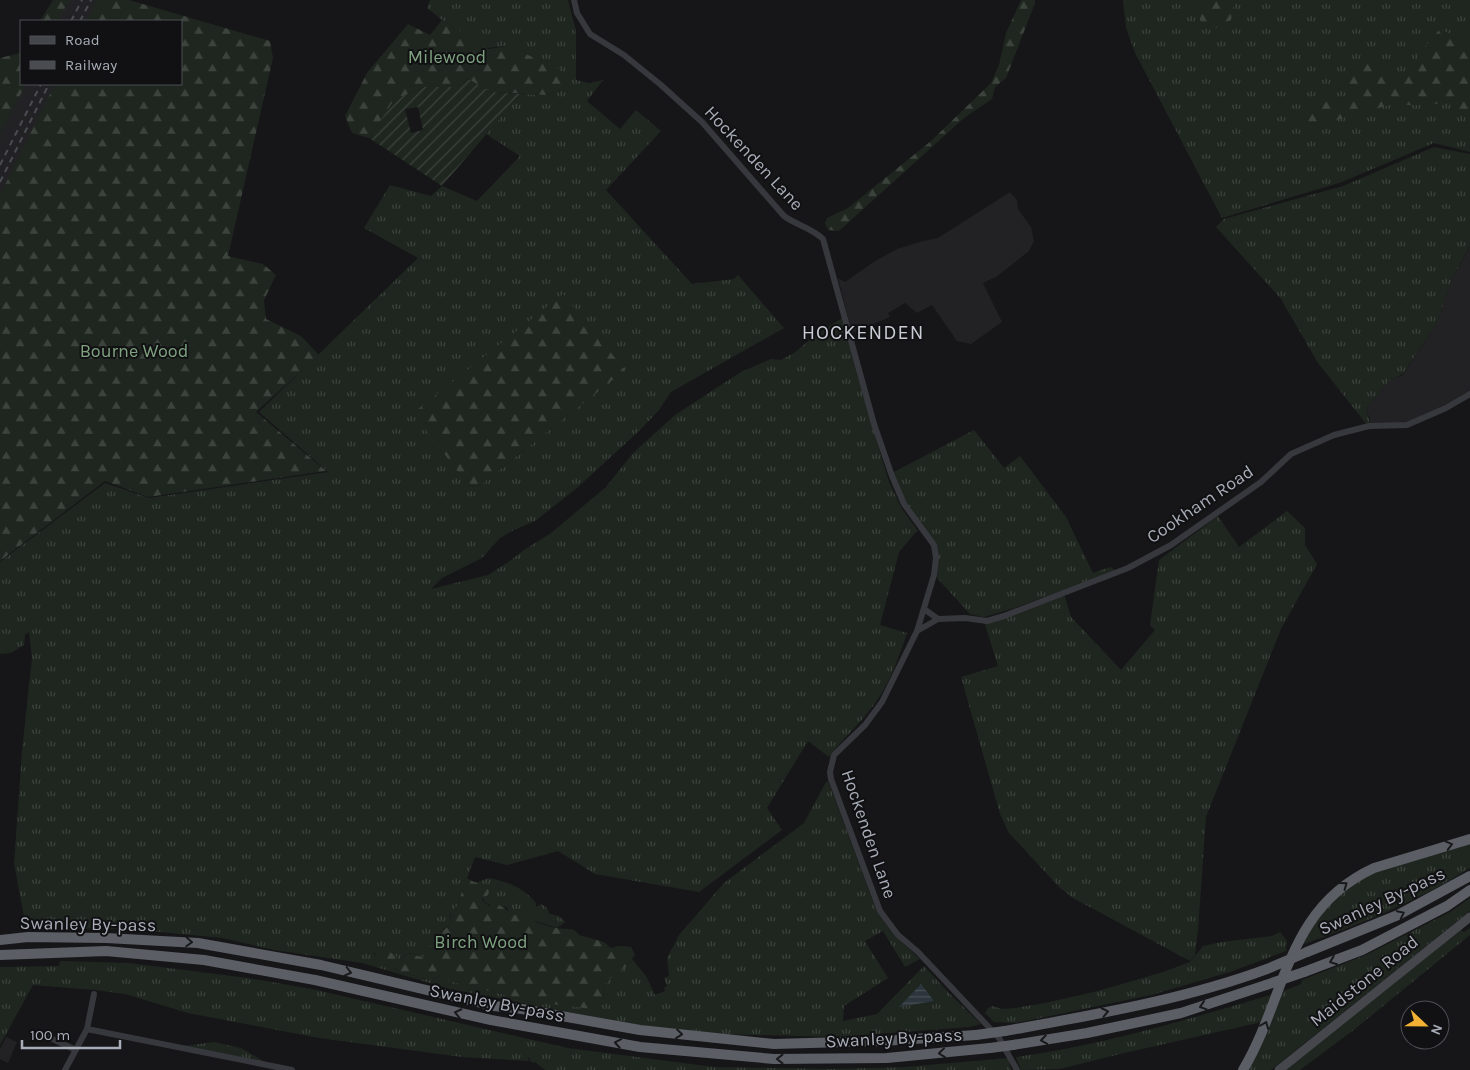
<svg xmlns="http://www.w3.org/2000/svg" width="1470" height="1070" viewBox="0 0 1470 1070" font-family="Karla,sans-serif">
<defs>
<pattern id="grass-tufts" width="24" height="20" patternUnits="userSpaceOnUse" patternTransform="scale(1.25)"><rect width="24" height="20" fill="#1e261f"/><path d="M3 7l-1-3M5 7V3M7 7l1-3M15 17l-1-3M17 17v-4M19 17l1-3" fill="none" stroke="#3c433d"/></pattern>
<pattern id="forest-firs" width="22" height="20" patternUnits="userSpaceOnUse" patternTransform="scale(1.25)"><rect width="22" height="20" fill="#1e261f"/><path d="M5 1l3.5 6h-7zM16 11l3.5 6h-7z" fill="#3c433d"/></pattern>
<pattern id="garden-furrows" width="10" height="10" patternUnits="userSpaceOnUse" patternTransform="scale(1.25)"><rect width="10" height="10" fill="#1e261f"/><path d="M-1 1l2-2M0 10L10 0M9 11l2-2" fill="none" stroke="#3c433d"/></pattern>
<pattern id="water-rules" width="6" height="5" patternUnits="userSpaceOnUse" patternTransform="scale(1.25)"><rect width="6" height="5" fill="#2c353c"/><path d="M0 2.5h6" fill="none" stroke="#485056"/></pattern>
</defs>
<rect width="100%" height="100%" fill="#161618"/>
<path fill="#222225" d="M61,0H110L101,21H52Z
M23,84H63L7,181L0,196V132Z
M1010,192L1017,200L1018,209L1031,227L1034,241L1029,251L996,277L983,283L1002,322L971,344L957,341L932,305L917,313L905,303L888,313L890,317L852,333L838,278L845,282L875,261L897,249L919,242L938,238Z
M1470,247V393L1407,424L1370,426V419L1366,409L1389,381L1403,375L1437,323L1452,279Z
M6,1037L17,1042L8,1063L0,1059V1049Z"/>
<path fill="url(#grass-tufts)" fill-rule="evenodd" d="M430,0H568L576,31V80L589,83L603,80L587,101L620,129L636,110L661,131L606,190L692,284L734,279L738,275L784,328L671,392L659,410L639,431L577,488L535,521L514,530L500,538L482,558L442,578L431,589L488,575L507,563L524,550L551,533L606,487L633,453L675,415L741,372L771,359L781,360L794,353L817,334L842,318L872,426L889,482L902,509L918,531L915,533L899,552L880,625L907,633C898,660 888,688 870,710C857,727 841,740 829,757L808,741L767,808L782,830L699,892L595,874L558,851L507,865L475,857L467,878L462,881L463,889L457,906L450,915V925L443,929L439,950L425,957L417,956L413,953C407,953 402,956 398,962L373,950L374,954L398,971L433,981L444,971L450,981L517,998L521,1000L529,1001L603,999L605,984L613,976L625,968L632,959L646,976L655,995L665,991L664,988L667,986L664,978L669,976L667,958L679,935L724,883L804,823L826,782L828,781L877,912L896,937L920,959L905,967L883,931L865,941L888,978L844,1006L843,1021L877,1014L924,966L949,993L981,1024L969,1027L837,1037L718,1034L641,1026L450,989L362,963L274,950L222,938L118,928L102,930L71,927H26L14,864L22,751L32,657L29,632L25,635L24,645L11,653L0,654V562L105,483L149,498L328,472L259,412L418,258L364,228L390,185L431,196L442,186L477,201L520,156L486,134L521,94L546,95L561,91L507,46L487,48L442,20L427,8ZM624,370L478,487L469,486Z
M1123,0H1470V152L1434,143L1342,182L1222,218L1135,53L1126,28Z
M1434,147L1470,154V246L1452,279L1437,323L1403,374L1389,381L1366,409L1369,419L1370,426H1368L1318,363L1281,299L1216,227L1224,219L1343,186Z
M974,430L1004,468L1020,456L1066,517L1093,573L1110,567L1116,571L1014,608L984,617L970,614L937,578L938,557L907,505L892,473Z
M1287,511L1305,528V545L1317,564L1281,629L1206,817L1198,930L1195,955L1190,961L1073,898L1059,887L1009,833L1000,814L961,677L998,666L984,621L1064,594L1071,617L1121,670L1155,630L1150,625L1159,560L1218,516L1239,547Z
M1470,843V868C1418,901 1359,925 1301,945L1321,913L1343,891L1368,875Z
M489,878C508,882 523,887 536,903V907L541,904L546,907L550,914L559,916L565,922L557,928L510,913L506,907C484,906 482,903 478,882Z
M1470,898V911L1271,1070H1249L1283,991L1301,984L1302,980L1366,955L1450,912Z
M1470,928V935L1355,1029L1300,1070H1285L1461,930L1464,932Z
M1280,932L1287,941L1286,951L1230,972L1151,995L1016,1023L994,1022L985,1013L988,1008L992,1006L1002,1009L1015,1008L1045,1003L1098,991L1163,972L1190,962L1203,946L1222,942L1272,936Z
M60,961L129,963L248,978L312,989L568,1048L714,1067L833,1069L905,1067L1008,1058L1011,1070H545L535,1062L533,1063L529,1060L530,1058H527L529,1061L462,1057L319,1038L188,1013L125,994L95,990L33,985L0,1045V967L59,966Z
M1274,994L1262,1022L1120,1054L1060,1069L1021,1070L1016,1057C1104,1045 1189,1019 1274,994Z
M214,1042L241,1048L265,1062L184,1046Z"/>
<path fill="url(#forest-firs)" d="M53,0H69L58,21H40Z
M97,0H129L270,41L273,58L228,256L263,264L276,275L264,300L266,319L301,336L319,355L256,412L326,471L148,497L105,481L0,561V195L55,84H181V21H87Z
M1021,0H1035V3L1006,78L995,87L992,99L964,118L839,231L828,230L825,223L827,218L848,208L931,141L991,83L999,65L1006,33Z
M1193,0H1235L1231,20L1217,28L1202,25Z
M442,20L489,49L507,46L558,68L572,82L561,91L545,95L491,92L468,79L458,87H424L394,100L369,138L352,133L345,116L367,73L408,24L430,35Z
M1440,29L1470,43V112L1468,115L1449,102L1428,105H1389L1333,121L1300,126L1290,123C1298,111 1318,101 1332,99C1340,98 1348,101 1355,96L1347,80L1351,63H1373L1392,76L1411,71L1422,50Z
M21,50V84H26L0,134V58L20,53Z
M563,294L625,370L478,487L469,486L413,413Z
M467,878C476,885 481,880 489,891L488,895L481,899L489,906L494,903C503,905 512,916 517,915C521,915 525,911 530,911L535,915L536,922C543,924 550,927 556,928C565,930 574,926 579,935L604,942L611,948L618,946L631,947L635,955L625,968L613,976L605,984L603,999L595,1009H592L521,1000L517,998L449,981L444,971L433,981L398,971L395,968L390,969L377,958L373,950L382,947L396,956L399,961C403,956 407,953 413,953L417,956L425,957L424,949C430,944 433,946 439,950L442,940L441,932L450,925L451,911L457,906L463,889L461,886L462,881Z"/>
<path fill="url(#garden-furrows)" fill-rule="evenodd" d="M468,79L491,92L521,94L442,186L369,138L394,100L424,87H458ZM418,107L423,130L411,133L405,109Z"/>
<path fill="url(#water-rules)" d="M921,984L934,1001L899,1007Z"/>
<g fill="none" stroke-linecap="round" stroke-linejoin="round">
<path stroke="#37383d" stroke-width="6" d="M574,0L577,13L590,34L624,55L661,85L702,122L784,216C796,225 812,228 823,239L874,424L892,476L904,504L934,545L936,558L934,575L917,631L882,702L865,725L834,755L830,772L831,779L880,911L898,935L918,952L999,1038L1017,1070
M924,609L938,619
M917,631L938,619L965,618L987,621L1004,616L1128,568L1171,545L1261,482L1291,454L1334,435L1369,426L1407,425L1446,408L1470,394
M87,1029L292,1070
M46,1036L76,1050
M65,1070L87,1029L94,994"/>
<path stroke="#45474d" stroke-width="9" d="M1279,1070L1470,917"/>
<path stroke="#5b5e65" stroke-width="10" d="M0,940L28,937L106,938L198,943L321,965L494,1006L522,1009L640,1030L774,1044L882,1041L976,1035
M1307,952L1398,915L1470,876
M0,955L106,951L204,960L315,980L491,1020L640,1047L774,1059L887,1058L990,1048
M1304,972L1362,950L1447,906L1470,890
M1005,1031C1093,1015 1183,1000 1267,969
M1013,1045L1087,1033L1181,1013L1266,985
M1243,1070C1287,996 1285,909 1374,868L1470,839"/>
<path stroke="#4a4c52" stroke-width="2" stroke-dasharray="6 5" stroke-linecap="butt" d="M71,21L82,0
M80,21L91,0
M0,165L41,84
M0,182L49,84"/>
<path stroke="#5b5e65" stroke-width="10" d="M1267,969L1307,952
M1266,985L1304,972
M976,1035L1005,1031
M990,1048L1013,1045"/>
</g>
<defs><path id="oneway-chevron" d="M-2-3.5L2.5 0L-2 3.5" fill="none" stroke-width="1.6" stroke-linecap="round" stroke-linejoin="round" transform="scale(1.25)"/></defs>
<g stroke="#18191b">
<use href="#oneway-chevron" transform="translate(1449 845) rotate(-15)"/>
<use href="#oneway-chevron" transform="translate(1344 885) rotate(-36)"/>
<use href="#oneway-chevron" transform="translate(1401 914) rotate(-26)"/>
<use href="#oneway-chevron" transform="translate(189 942) rotate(3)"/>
<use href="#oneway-chevron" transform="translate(1333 961) rotate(159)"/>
<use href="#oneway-chevron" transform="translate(348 972) rotate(14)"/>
<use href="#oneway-chevron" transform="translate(1203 1006) rotate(162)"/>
<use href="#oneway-chevron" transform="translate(1105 1012) rotate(-12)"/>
<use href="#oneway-chevron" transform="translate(458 1013) rotate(-168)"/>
<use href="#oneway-chevron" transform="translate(1265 1025) rotate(-69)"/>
<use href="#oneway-chevron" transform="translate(679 1034) rotate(6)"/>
<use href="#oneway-chevron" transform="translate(1044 1040) rotate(171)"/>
<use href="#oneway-chevron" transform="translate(618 1043) rotate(-170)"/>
<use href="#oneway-chevron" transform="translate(942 1053) rotate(174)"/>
<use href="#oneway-chevron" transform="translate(780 1059) rotate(-180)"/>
</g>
<g text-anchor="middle" stroke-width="4" stroke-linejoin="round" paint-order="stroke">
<g font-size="18" fill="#7fa381" stroke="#111113">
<text x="447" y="63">Milewood</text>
<text x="134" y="357">Bourne Wood</text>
<text x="481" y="948">Birch Wood</text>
</g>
<g font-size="18" fill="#a8adb8" stroke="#111113">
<text transform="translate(754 158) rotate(47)" y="6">Hockenden Lane</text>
<text transform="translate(1200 504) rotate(-34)" y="6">Cookham Road</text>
<text transform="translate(869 834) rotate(71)" y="6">Hockenden Lane</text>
<text transform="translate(1382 901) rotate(-25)" y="6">Swanley By-pass</text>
<text transform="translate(88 924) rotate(1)" y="6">Swanley By-pass</text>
<text transform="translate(1364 981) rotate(-39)" y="6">Maidstone Road</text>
<text transform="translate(497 1003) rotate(11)" y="6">Swanley By-pass</text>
<text transform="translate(894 1038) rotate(-3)" y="6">Swanley By-pass</text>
</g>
<g font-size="20" letter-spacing="1" fill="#c9ccd4" stroke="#111113">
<text x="863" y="339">HOCKENDEN</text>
</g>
</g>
<rect x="20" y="20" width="162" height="65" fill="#111113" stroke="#4d4f55"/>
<rect x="30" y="36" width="25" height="8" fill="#45474d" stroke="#4d4f55"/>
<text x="65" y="45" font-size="15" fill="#a8adb8">Road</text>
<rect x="30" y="61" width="25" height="8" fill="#4a4c52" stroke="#4d4f55"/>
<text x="65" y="70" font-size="15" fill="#a8adb8">Railway</text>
<g transform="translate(1425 1025) rotate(112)"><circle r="24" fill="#111113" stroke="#4d4f55"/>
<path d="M0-4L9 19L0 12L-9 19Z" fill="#f2b134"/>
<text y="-8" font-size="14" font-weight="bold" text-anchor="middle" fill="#a8adb8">N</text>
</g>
<path d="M22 1040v8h98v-8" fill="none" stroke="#a8adb8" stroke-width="2.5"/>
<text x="30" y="1040" font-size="15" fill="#a8adb8" stroke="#111113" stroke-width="4" paint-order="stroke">100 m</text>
</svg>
